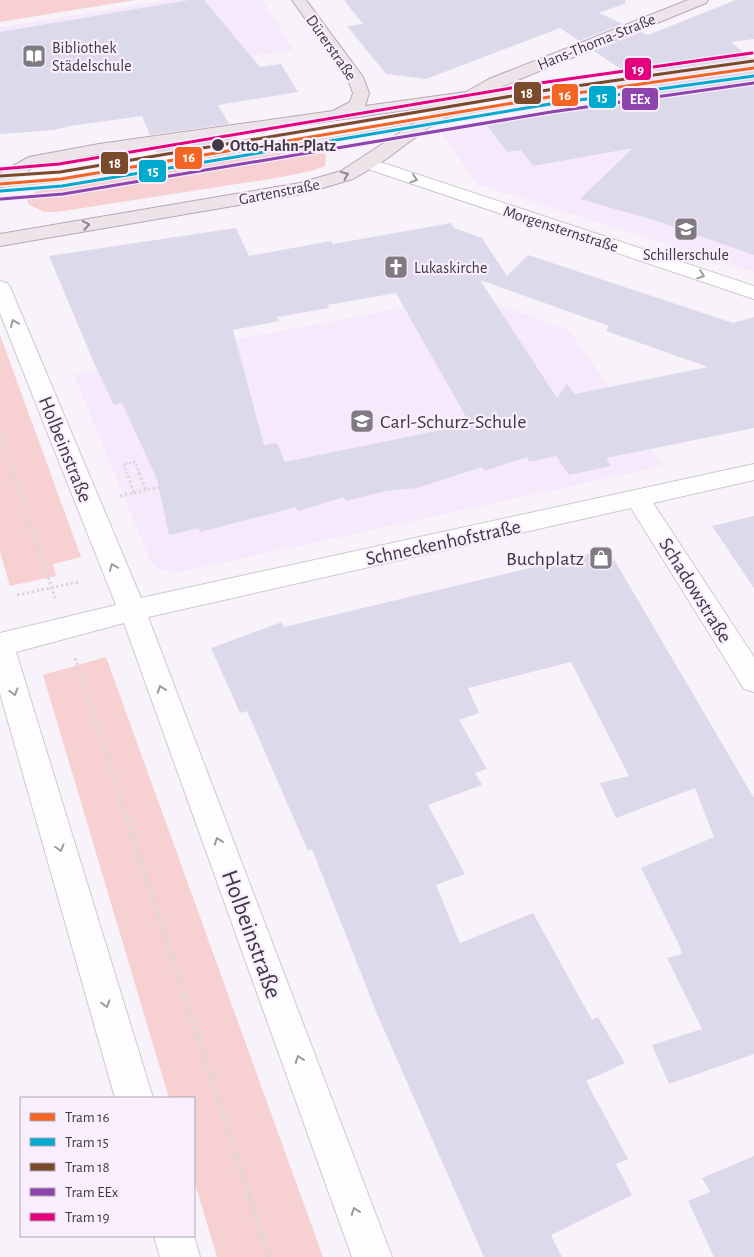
<svg xmlns="http://www.w3.org/2000/svg" width="754" height="1257" viewBox="0 0 754 1257" font-family="'Alegreya Sans',sans-serif">
<rect width="100%" height="100%" fill="#f8f2fa"/>
<path fill="#f6e9fb" d="M170,0H262L294,50L0,94V27Z
M635,100L669,135L754,132V272L477,184L439,129Z
M471,295L569,330L663,466L180,572L161,570L151,563L74,375L170,352Z"/>
<path fill="#f7d0d1" d="M0,0H135L0,22Z
M306,147L320,149L326,155L325,166L311,171L276,178L57,212H44L28,204L27,199L37,191L46,189Z
M0,335L81,557L53,564L56,576L10,586L0,552Z
M106,657L323,1257H217L194,1180V1098H169L43,675Z"/>
<path fill="#dcd9eb" fill-rule="evenodd" d="M189,0H204L260,67L281,64L298,92L218,105L229,124L150,135L142,116L70,126L54,130L0,134V32Z
M344,0H625L626,3L599,13L623,24L579,41L560,28L426,79L386,74L347,26L363,24Z
M736,0H754V39L731,42L750,58L630,75L594,51L641,32L648,35Z
M754,71V255L657,221L580,199L633,148L533,166L521,150L507,152L485,123L661,96L647,86Z
M236,136L239,140L157,153L155,148Z
M451,223L454,228L482,238L507,276L528,255L733,323L754,317V428L606,458L611,466L569,475L556,456L529,462L527,457L484,471L482,467L417,488L386,491L346,501L344,497L298,511L296,507L200,532L199,528L169,535L157,479L122,403L114,405L94,363L49,256L236,228L249,256L331,241L333,244ZM480,280L609,326L606,331L708,367L575,394L567,384L557,398ZM396,293L470,424L285,462L277,443L264,445L233,330L279,321L277,317L329,308L328,305Z
M754,516V588L712,526Z
M601,551L612,556L754,798V1054L669,1084L652,1045L702,1029L667,958L682,954L680,947L641,868L714,837L695,788L616,818L600,783L629,776L571,662L468,688L479,713L459,720L487,769L475,773L482,785L428,805L465,874L436,885L460,943L533,913L592,1020L598,1017L625,1063L586,1081L628,1159L616,1164L632,1195L551,1235L562,1257H484L377,1014L312,849L308,851L247,711L240,713L211,648L282,622L284,627Z
M754,1156V1257H714L688,1201L710,1192L702,1178Z"/>
<g fill="none" stroke-linecap="round" stroke-linejoin="round">
<g stroke="#cec9d0" stroke-width="2">
<path id="minor" d="M541,90L547,91L549,95L547,99L350,134L60,181L0,187V175L60,171L350,124Z
M368,158L754,286V299L362,167L359,163L362,159Z
M0,281L7,283L10,287L141,598L754,464V480L653,503L754,657V692L744,689L631,508L148,617L392,1257H352L124,623L16,652L153,1098H115L0,693V633L116,605L0,313Z
M154,1236H194L200,1257H160Z"/>
</g>
<g stroke="#b8a7b2" stroke-width="2">
<path id="major" d="M292,0H306L363,77L369,93L365,106L466,92L489,79L688,0H708L706,3L491,91L541,90L754,59V69L541,100L473,102L428,128L382,162L353,179L302,194L0,246V234L300,183L341,171L442,105L99,154L35,166L6,185L0,187V173L29,157L99,144L333,111L350,102L353,93L347,77Z"/>
</g>
<path stroke="#dad8db" stroke-width="2.5" stroke-dasharray="2 2" stroke-linecap="butt" d="M0,432L14,474
M127,474L124,464L135,462L140,474"/>
<path stroke="#dad8db" stroke-width="3" stroke-dasharray="2.5 2.5" stroke-linecap="butt" d="M13,473L55,598
M139,473L146,490L163,487
M134,493L146,490
M120,496L134,493L127,473
M17,595L78,582
M75,658L126,817"/>
<path stroke="#dad8db" stroke-width="4" stroke-dasharray="3 3" stroke-linecap="butt" d="M126,815L269,1257"/>
<use href="#minor" fill="#fefdfe" fill-rule="evenodd"/>
<use href="#major" fill="#ede4e9" fill-rule="evenodd"/>
<g stroke="#f9eefd" stroke-width="5.5">
<path id="tram-1" d="M0,184L61,179L549,97L754,68"/>
</g>
<g stroke="#f9eefd" stroke-width="5.5">
<path id="tram-2" d="M1,191L62,186L550,104L754,76"/>
</g>
<g stroke="#f9eefd" stroke-width="5.5">
<path id="tram-3" d="M0,176L60,172L548,90L753,61"/>
</g>
<g stroke="#f9eefd" stroke-width="5.5">
<path id="tram-4" d="M1,199L63,194L551,112L754,83"/>
</g>
<g stroke="#f9eefd" stroke-width="5.5">
<path id="tram-5" d="M0,169L59,164L547,82L752,53"/>
</g>
<use href="#tram-1" stroke="#f26522" stroke-width="3"/>
<use href="#tram-2" stroke="#00a9ce" stroke-width="3"/>
<use href="#tram-3" stroke="#7a4b2a" stroke-width="3"/>
<use href="#tram-4" stroke="#8e44ad" stroke-width="3"/>
<use href="#tram-5" stroke="#e5007d" stroke-width="3"/>
</g>
<defs><path id="oneway-chevron" d="M-2-3.5L2.5 0L-2 3.5" fill="none" stroke-width="1.6" stroke-linecap="round" stroke-linejoin="round" transform="scale(1.25)"/></defs>
<g stroke="#8d868d">
<use href="#oneway-chevron" transform="translate(345 175) rotate(-23)"/>
<use href="#oneway-chevron" transform="translate(86 225) rotate(-10)"/>
</g>
<g stroke="#9e9ba0">
<use href="#oneway-chevron" transform="translate(414 179) rotate(18)"/>
<use href="#oneway-chevron" transform="translate(701 275) rotate(19)"/>
<use href="#oneway-chevron" transform="translate(14 323) rotate(-113)"/>
<use href="#oneway-chevron" transform="translate(113 567) rotate(-112)"/>
<use href="#oneway-chevron" transform="translate(161 689) rotate(-110)"/>
<use href="#oneway-chevron" transform="translate(14 692) rotate(74)"/>
<use href="#oneway-chevron" transform="translate(218 841) rotate(-110)"/>
<use href="#oneway-chevron" transform="translate(60 848) rotate(74)"/>
<use href="#oneway-chevron" transform="translate(106 1004) rotate(74)"/>
<use href="#oneway-chevron" transform="translate(299 1059) rotate(-110)"/>
<use href="#oneway-chevron" transform="translate(355 1211) rotate(-110)"/>
</g>
<defs>
<g id="library-square" transform="scale(1.25)"><rect x="-9" y="-9" width="18" height="18" rx="4" fill="#807a82" stroke="#f9eefd"/><path d="M-6-4Q-3-5.5-.7-3.5V5Q-3 3-6 4ZM6-4Q3-5.5 .7-3.5V5Q3 3 6 4Z" fill="#fff"/></g>
<g id="school-square" transform="scale(1.25)"><rect x="-9" y="-9" width="18" height="18" rx="4" fill="#807a82" stroke="#f9eefd"/><path d="M0-5L7-2L0 1L-7-2ZM-4 1L0 2.5L4 1V4Q0 6-4 4Z" fill="#fff"/></g>
<g id="church-square" transform="scale(1.25)"><rect x="-9" y="-9" width="18" height="18" rx="4" fill="#807a82" stroke="#f9eefd"/><path d="M-1.2-6h2.4v3.5h3.3v2.4h-3.3V6h-2.4V-.1h-3.3v-2.4h3.3Z" fill="#fff"/></g>
<g id="shop-square" transform="scale(1.25)"><rect x="-9" y="-9" width="18" height="18" rx="4" fill="#807a82" stroke="#f9eefd"/><path d="M-5-2.5h2.3a2.7 3.5 0 0 1 5.4 0H5L5.5 6h-11ZM-1.5-2.5h3a1.5 2.3 0 0 0-3 0Z" fill="#fff"/></g>
</defs>
<g fill-rule="evenodd">
<use href="#library-square" x="34" y="56"/>
<use href="#school-square" x="686" y="229"/>
<use href="#church-square" x="396" y="267"/>
<use href="#school-square" x="362" y="421"/>
<use href="#shop-square" x="601" y="558"/>
</g>
<circle fill="#3f3941" stroke="#f9eefd" stroke-width="2" cx="218" cy="145" r="7"/>
<g text-anchor="middle" stroke-width="4.5" stroke-linejoin="round" paint-order="stroke">
<g font-size="16" fill="#3f3941" stroke="#f9eefd">
<text transform="translate(596 41) rotate(-22)" y="6">Hans-Thoma-Straße</text>
<text transform="translate(332 47) rotate(55)" y="6">Dürerstraße</text>
<text transform="translate(279 191) rotate(-11)" y="6">Gartenstraße</text>
<text transform="translate(561 228) rotate(18)" y="6">Morgensternstraße</text>
</g>
<g font-size="16" fill="#3f3941" stroke="#f9eefd" text-anchor="start">
<text x="52" y="53">Bibliothek<tspan x="52" dy="18">Städelschule</tspan></text>
<text x="686" y="260" text-anchor="middle">Schillerschule</text>
<text x="414" y="273">Lukaskirche</text>
</g>
<g font-size="16" font-weight="bold" fill="#3f3941" stroke="#f9eefd" text-anchor="start">
<text x="230" y="151">Otto-Hahn-Platz</text>
</g>
<g font-size="20" fill="#3f3941" stroke="#f9eefd" text-anchor="start">
<text x="380" y="428">Carl-Schurz-Schule</text>
<text x="584" y="565" text-anchor="end">Buchplatz</text>
</g>
<g font-size="20" fill="#3f3941" stroke="#f9eefd">
<text transform="translate(66 449) rotate(68)" y="7">Holbeinstraße</text>
<text transform="translate(443 542) rotate(-12)" y="7">Schneckenhofstraße</text>
<text transform="translate(696 590) rotate(58)" y="7">Schadowstraße</text>
</g>
<g font-size="24" fill="#3f3941" stroke="#f9eefd">
<text transform="translate(252 934) rotate(70)" y="8">Holbeinstraße</text>
</g>
</g>
<g stroke="#f9eefd" stroke-width="2">
<rect x="624" y="57" width="28" height="24" rx="5" fill="#e5007d"/>
<rect x="513" y="81" width="29" height="24" rx="5" fill="#7a4b2a"/>
<rect x="551" y="83" width="28" height="24" rx="5" fill="#f26522"/>
<rect x="588" y="85" width="29" height="24" rx="5" fill="#00a9ce"/>
<rect x="621" y="87" width="38" height="24" rx="5" fill="#8e44ad"/>
<rect x="174" y="146" width="29" height="24" rx="5" fill="#f26522"/>
<rect x="100" y="151" width="29" height="24" rx="5" fill="#7a4b2a"/>
<rect x="138" y="159" width="29" height="24" rx="5" fill="#00a9ce"/>
</g>
<g font-size="14" text-anchor="middle" font-weight="bold" fill="#fff">
<text x="638" y="74">19</text>
<text x="527" y="98">18</text>
<text x="565" y="100">16</text>
<text x="602" y="102">15</text>
<text x="640" y="104">EEx</text>
<text x="189" y="162">16</text>
<text x="115" y="168">18</text>
<text x="153" y="176">15</text>
</g>
<rect x="20" y="1097" width="175" height="140" fill="#f9eefd" stroke="#afa6b2"/>
<rect x="30" y="1113" width="25" height="8" fill="#f26522" stroke="#afa6b2"/>
<text x="65" y="1122" font-size="15" fill="#3f3941">Tram 16</text>
<rect x="30" y="1138" width="25" height="8" fill="#00a9ce" stroke="#afa6b2"/>
<text x="65" y="1147" font-size="15" fill="#3f3941">Tram 15</text>
<rect x="30" y="1163" width="25" height="8" fill="#7a4b2a" stroke="#afa6b2"/>
<text x="65" y="1172" font-size="15" fill="#3f3941">Tram 18</text>
<rect x="30" y="1188" width="25" height="8" fill="#8e44ad" stroke="#afa6b2"/>
<text x="65" y="1197" font-size="15" fill="#3f3941">Tram EEx</text>
<rect x="30" y="1213" width="25" height="8" fill="#e5007d" stroke="#afa6b2"/>
<text x="65" y="1222" font-size="15" fill="#3f3941">Tram 19</text>
</svg>
